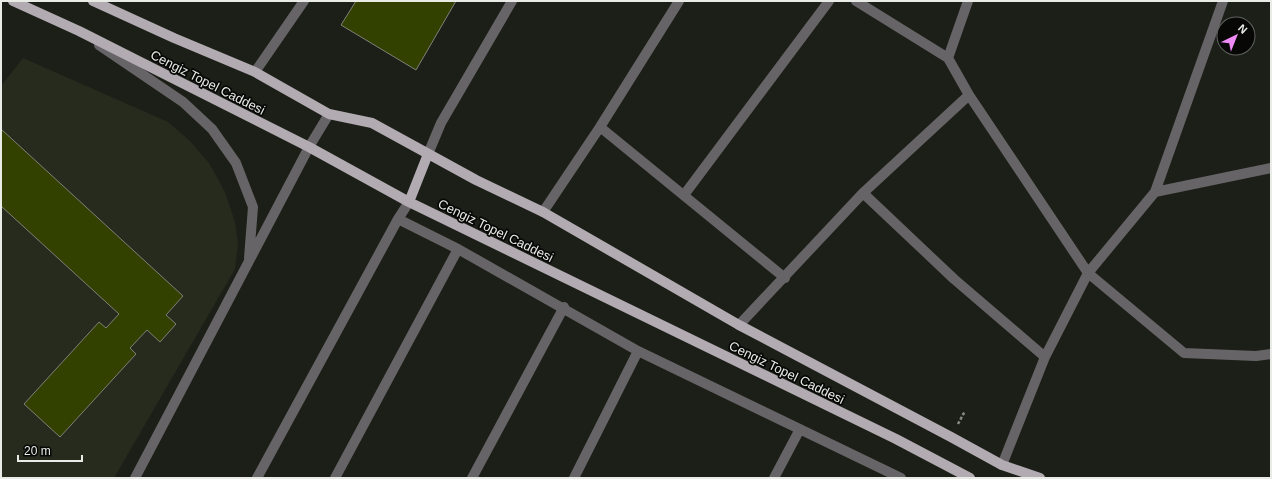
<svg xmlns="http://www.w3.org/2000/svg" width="1272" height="479" viewBox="0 0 1272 479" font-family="Helvetica,sans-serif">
<rect width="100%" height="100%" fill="#1c1f17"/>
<path fill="#262b1e" d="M23,58L168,122L190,141L209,163L225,192L235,222L238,244L235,269L114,478H1V86Z"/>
<path fill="#324100" stroke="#7e8178" d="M356,1H456L416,70L341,25Z
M1,129L183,296L166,315L176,324L160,342L147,330L130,348L136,354L60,437L24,404L99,322L106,328L119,314L1,206Z"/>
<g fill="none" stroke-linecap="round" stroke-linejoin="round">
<path stroke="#878983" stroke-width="2.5" stroke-dasharray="3 2" stroke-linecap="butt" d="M958,424L965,411"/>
<path stroke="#676467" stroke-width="10" d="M856,1L948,58L969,95L1088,273L1184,353L1256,356L1271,354
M99,45L183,102L212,129L236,163L253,207L249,258
M948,58L968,1
M255,72L304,1
M600,127L785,278
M428,154L441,123L512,1
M1155,192L1271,168
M863,193L954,279L1045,357
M684,195L829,1
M543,212L600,127L679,1
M398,219L458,249L638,351L901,478
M739,325L863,193L969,95
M1002,465L1045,357L1088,273L1155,192L1223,1
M135,478L309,147L329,114
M257,478L398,219L409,202
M335,478L458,249
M472,478L564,307
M574,478L638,351
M774,478L800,429"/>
<path stroke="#b2abb2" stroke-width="10" d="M13,1L79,31L309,147L409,202L896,439L970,478
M93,1L174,38L255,72L329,114L372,123L476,180L543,212L739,325L951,437L1002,465L1040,478
M409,202L428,154"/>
</g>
<g text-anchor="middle" stroke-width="3.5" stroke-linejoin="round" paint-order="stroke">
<g font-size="13" fill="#e9ebe6" stroke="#070806">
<text transform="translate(208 82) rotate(27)" y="5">Cengiz Topel Caddesi</text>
<text transform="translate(496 230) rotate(26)" y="5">Cengiz Topel Caddesi</text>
<text transform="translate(787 372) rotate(26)" y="5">Cengiz Topel Caddesi</text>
</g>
</g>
<rect width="1272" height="479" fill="none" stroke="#e9ebe6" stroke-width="4"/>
<g transform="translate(1236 36) rotate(43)"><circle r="19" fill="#070806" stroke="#616360"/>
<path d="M0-3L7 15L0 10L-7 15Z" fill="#ef8bf6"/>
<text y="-6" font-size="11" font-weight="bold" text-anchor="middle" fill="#e9ebe6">N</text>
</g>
<path d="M18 455v6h64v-6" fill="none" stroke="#e9ebe6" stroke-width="2"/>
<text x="24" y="455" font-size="12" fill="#e9ebe6" stroke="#070806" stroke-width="3" paint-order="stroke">20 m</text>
</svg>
